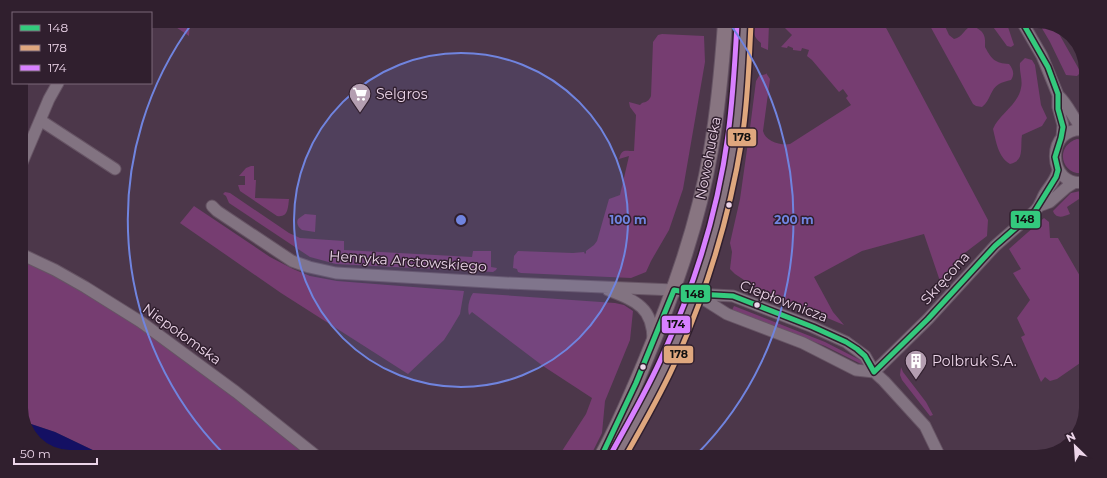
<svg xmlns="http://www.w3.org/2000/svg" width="1107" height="478" viewBox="0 0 1107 478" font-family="Montserrat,sans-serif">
<rect width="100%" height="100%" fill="#4c374a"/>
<path fill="#763d71" d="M167,21H190L189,36Z
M753,24H769L768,50L761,47V43C754,38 753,32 753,24Z
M781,24H884L988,220L987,236L962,255L940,281L924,234L862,251L814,277L833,312L844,325L756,288L735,274L730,269L732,252L730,243L740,199L750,128L756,81L759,76L766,74V73L770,79L763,131C765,141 781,146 790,144L851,105L846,98L848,96L843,89L839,92L812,60L807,56L809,50L802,48L801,51L793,50V48L788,46L787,48L781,47L792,35Z
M929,24H944L949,35L954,39C966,37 966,18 981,31C986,36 985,41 985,47C992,60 995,63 1009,64C1013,69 1015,74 1011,80C1007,81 1002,82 999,84C990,89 991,100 982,107L976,106L973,104Z
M991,24H1007L1014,45L1011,47L1007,46Z
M1040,25H1054L1080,71L1079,74L1077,76L1066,75L1050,42Z
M662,34L704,36L705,62L683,189L669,230L651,261L646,272L631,278L521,273L518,272L517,269L513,268L514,256L518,251L573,253L584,252L585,254L586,253V251L594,245L597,241L609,199L620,195L629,156L619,159C622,148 625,151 634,151L636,115L630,107L629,102L640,105L642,103C646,102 649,101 651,96L653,42L658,35Z
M1025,58L1032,60L1035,65L1041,105L1047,118L1042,126L1022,135C1020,147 1025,161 1010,164C998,157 996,141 993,129C999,114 1018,105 1021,88C1023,80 1019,72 1020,63Z
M1077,139L1085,140V173C1061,177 1054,146 1077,139Z
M251,166H254V180H256L255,198L289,199C288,208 288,218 277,216L240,191L238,185H245V176H239L246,168Z
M1085,190V195L1067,207L1070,214C1063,217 1056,219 1053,211L1071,193Z
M225,192L230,193L289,233L300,238L344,241V250L472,257L473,251H491V267L497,268L496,270L493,272L336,264L310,257L229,203L226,196L223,194Z
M194,206L270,257L293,269L310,276L337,281L464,291L460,314L451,329L444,340L408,374L281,293L180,223Z
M305,214L316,215L315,232L302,230C298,227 296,223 298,219Z
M1044,218L1049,222L1050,238H1058L1084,283L1083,361L1057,379L1050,381L1045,377L1041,382L1021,337L1025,335L1017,318L1030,300L1013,273L1021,269L1009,249Z
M21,259C126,309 217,382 307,454H101L55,432L25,422L21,411Z
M473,293L615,303L624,305L633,311L630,340L605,401L602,433L591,455L560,454L586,414L592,398L543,366L472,312L469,315C467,308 469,299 473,293Z
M734,306L825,342L862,361L863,363L861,364L825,346L732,310Z
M901,367L903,372L926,402L933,415L930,416L902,380L900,375Z"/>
<path fill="#141063" d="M25,422L55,432L101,454L52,453L31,438Z"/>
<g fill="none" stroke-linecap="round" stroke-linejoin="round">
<g stroke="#665464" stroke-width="13">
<path id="minor" d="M1024,25L1042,56L1058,95V107L1063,125L1062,137
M1058,95C1069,105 1073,119 1083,130
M40,120L115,169
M21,165L49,99L58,83
M1085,182C1047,189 1044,125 1085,130
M212,206L217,211L292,261L309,267L336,273L506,283L674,290L696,294L733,296L813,327L846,342L865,356L874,372L884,381L925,426L940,457
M1039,206L1050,202L1067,187L1075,182
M21,254L55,270L85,287L141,322L236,392L314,454
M608,290C636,301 653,307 653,340
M697,295L727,314L803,343L856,370L874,372
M874,372L928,319L995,246L1035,211C1040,206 1041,201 1044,195C1049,186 1056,181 1058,170"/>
</g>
<g stroke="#665464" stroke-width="16">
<path id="major" d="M602,455C618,426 631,395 644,364C673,295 698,225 711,150C718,109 722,66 725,23
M618,455C697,326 743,176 744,24"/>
</g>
<use href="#minor" stroke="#827381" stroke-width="11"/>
<use href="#major" stroke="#887581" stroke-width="14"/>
<g stroke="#301f2e" stroke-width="8">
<path id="bus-1" d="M874,372L928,319L995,246L1035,211L1056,177L1058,170L1055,157L1061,138L1063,127L1058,109V94L1048,67L1024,25
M602,455L636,383L674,290L696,294L733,296L813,327L846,342L857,349L865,356L874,372"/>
</g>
<g stroke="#301f2e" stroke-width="8">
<path id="bus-2" d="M626,455C644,423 663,391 678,356C708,287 730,214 742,139C748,101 749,63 751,24"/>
</g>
<g stroke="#301f2e" stroke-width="8">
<path id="bus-3" d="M612,452C630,419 649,387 664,352C695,284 718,209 728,135C733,98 735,61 737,24"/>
</g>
<use href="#bus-1" stroke="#33ca7d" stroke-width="5"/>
<use href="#bus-2" stroke="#dfa77e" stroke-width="5"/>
<use href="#bus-3" stroke="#d880ff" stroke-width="5"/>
</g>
<circle cx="461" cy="220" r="167" fill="#7084df" fill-opacity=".12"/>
<g fill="none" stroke="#7084df" stroke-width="2">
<circle cx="461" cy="220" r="167"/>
<path d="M223 453A333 333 0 0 1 193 22M730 24A333 333 0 0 1 696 455"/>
</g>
<defs>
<g id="supermarket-pin" transform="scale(1.15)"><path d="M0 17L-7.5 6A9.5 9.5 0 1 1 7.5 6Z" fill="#b49eb1" stroke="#301f2e"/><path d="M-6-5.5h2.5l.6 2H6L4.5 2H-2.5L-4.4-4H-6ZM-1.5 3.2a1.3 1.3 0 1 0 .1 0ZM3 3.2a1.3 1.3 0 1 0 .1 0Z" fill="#fff"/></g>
<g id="building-pin" transform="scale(1.15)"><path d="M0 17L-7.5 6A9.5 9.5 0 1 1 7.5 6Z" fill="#b49eb1" stroke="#301f2e"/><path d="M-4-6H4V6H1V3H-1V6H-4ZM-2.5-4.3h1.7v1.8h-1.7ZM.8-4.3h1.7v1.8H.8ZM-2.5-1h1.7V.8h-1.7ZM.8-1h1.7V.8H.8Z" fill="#fff"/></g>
</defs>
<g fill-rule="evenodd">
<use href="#supermarket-pin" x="360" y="94"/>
<use href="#building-pin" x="916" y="361"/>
</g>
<g fill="#ecd5e9" stroke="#301f2e" stroke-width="1.5">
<circle cx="729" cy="205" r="3.5"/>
<circle cx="757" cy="305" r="3.5"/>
<circle cx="643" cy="367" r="3.5"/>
</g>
<g text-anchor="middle" stroke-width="3" stroke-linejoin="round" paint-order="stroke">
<g font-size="14" fill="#ecd5e9" stroke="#301f2e" text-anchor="start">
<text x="376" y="99">Selgros</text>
<text x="932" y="366">Polbruk S.A.</text>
</g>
<g font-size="14" fill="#ecd5e9" stroke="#301f2e">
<text transform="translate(708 158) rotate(-79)" y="5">Nowohucka</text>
<text transform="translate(408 261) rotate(4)" y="5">Henryka Arctowskiego</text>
<text transform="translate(945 278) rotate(-48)" y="5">Skręcona</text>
<text transform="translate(784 301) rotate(21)" y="5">Ciepłownicza</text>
<text transform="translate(182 334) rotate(36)" y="5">Niepołomska</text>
</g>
</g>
<path d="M0 0H1107V478H0ZM70 28H1037A42 42 0 0 1 1079 70V408A42 42 0 0 1 1037 450H70A42 42 0 0 1 28 408V70A42 42 0 0 1 70 28Z" fill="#301f2e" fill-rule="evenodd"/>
<circle cx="461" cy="220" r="6" fill="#7084df" stroke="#301f2e" stroke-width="2"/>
<g font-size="12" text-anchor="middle" font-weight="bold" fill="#7084df" stroke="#301f2e" stroke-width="3" stroke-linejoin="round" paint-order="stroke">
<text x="628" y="224">100 m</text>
<text x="794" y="224">200 m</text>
</g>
<g stroke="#301f2e" stroke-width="1.5">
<rect x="727" y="128" width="30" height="19" rx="4" fill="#dfa77e"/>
<rect x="1010" y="210" width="31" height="19" rx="4" fill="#33ca7d"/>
<rect x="680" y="284" width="31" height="19" rx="4" fill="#33ca7d"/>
<rect x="661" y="315" width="30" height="19" rx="4" fill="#d880ff"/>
<rect x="663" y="345" width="31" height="19" rx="4" fill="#dfa77e"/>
</g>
<g font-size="11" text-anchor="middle" font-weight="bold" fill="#111">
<text x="742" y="141">178</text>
<text x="1025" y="223">148</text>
<text x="695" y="298">148</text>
<text x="676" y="328">174</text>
<text x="679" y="358">178</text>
</g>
<rect x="12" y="12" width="140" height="72" fill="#301f2e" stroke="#7b6879"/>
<rect x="20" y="25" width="20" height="6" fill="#33ca7d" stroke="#7b6879"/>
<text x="48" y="32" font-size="12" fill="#ecd5e9">148</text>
<rect x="20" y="45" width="20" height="6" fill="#dfa77e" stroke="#7b6879"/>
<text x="48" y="52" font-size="12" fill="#ecd5e9">178</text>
<rect x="20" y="65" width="20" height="6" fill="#d880ff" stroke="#7b6879"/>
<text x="48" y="72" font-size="12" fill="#ecd5e9">174</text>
<g transform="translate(1075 446) rotate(335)" stroke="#301f2e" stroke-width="3" paint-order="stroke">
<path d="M0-3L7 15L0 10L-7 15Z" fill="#ecd5e9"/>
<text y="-6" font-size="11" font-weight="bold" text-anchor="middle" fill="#ecd5e9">N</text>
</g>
<path d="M14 458v6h83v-6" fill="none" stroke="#ecd5e9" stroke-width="2"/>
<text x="20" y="458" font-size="12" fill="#ecd5e9" stroke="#301f2e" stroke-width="3" paint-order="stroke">50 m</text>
</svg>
